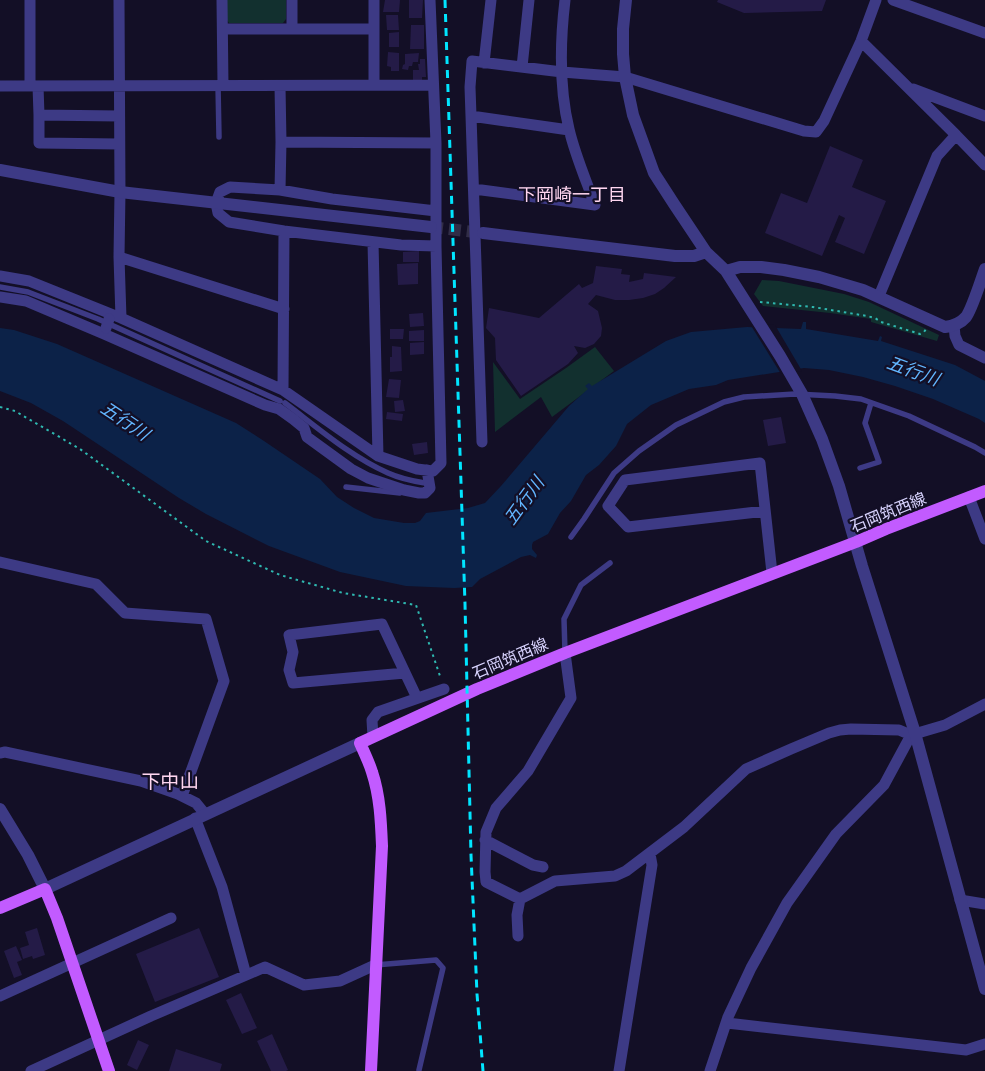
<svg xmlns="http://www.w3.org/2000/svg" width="985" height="1071" viewBox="0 0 985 1071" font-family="Helvetica,'Noto Sans JP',sans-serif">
<rect width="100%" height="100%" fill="#130f26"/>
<path fill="#12302f" d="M227,0H286V19L283,23H229L227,20Z
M762,280L779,281L844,294L869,302L939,335L937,341L871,322V319L830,313L763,306L754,294Z
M595,347L614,371L552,417L541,397L495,432L493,362L520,399L566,368Z"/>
<path fill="#0c2248" d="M803,322H806V329L878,341L880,336L882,337L881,341L955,365L985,381V423L979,419L933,399L895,386L863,377L829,370L804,368L728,380L716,385L689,389L651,405L627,424L616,446L599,465L586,475L571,501L560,513L548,534L533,542L532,545V549L537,555L536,558L530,555L521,557L480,579L472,587L454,588L406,586L340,572L269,546L206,514L179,498L63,421L31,403L0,391V328L14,330L57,344L236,423L264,441L320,479L337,497L354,508L374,518L404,523H415L420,521L426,513L468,508L485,503L501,486L569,406L588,389L585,386L589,383L592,386L666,341L691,332L747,327L801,329Z"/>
<path fill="#130f26" d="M750,324L775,325L802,371L781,374Z"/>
<path fill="#241b47" d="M385,0H400L399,12H383Z
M409,0H423L422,18H409Z
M718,0H826L822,11L744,13L717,2Z
M386,15H398L399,30H387Z
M411,25H424V49H410Z
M399,32V47H389V33Z
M388,52L399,53V71H391V67L387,66Z
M419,53L418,62H413L412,66H409L408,70L402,69L403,65L405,64V54Z
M420,59H425L426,77H422V80H413V70H419L418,64H420Z
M830,146L863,160L852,187L886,201L864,254L835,242L845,218L839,215L822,256L765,233L781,193L807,203Z
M419,251V262H403V252Z
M418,263V284L398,285L397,264Z
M596,266L622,269L621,274L630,275L629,282L643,279L644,273L676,277L664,288L655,294L643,298L629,300H615L596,295L588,304L598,311L602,328L601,336L594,344L585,348L574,346L578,353L568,364L521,396L496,360L495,338L486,328L489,308L539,318L579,284L582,288L593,283Z
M423,313L424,326L410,327L409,314Z
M390,329H404L403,339H390Z
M424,330V341H409V331Z
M424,342V354L410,355V343Z
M392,346L401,347L402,371L390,372V357H392Z
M389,379L401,380L399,398L386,397Z
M403,400L405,411L395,412L394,401Z
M387,412L403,414L402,421L386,419Z
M781,417L786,443L768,446L763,420Z
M427,442L428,453L414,455L412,444Z
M37,928L45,955L33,959L32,956L23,959L20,948L29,945L25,932Z
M199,928L219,977L155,1002L136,954Z
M16,946L22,960L17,962L22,975L14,978L4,951Z
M241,993L257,1028L242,1034L226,1000Z
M272,1034L288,1070L286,1071H271L257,1041Z
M138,1040L149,1045L137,1070L127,1065Z
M176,1049L222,1064L220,1071H169Z"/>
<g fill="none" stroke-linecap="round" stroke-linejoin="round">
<path stroke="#312d47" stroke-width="12" stroke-dasharray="12 6" stroke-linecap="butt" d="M431,227L483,233"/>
<path stroke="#2fb8b0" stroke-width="2" stroke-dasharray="2.5 4" stroke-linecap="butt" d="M760,302L813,307L867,316L875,318L881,322L920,334L924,332L926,329
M0,407L15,411L80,449L206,541L280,575L343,593L416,605L441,679"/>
<path stroke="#3d3a85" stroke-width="5.5" d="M218,85L219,137
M0,287L28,292L98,319L280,401
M285,403C318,428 350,456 388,473C399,478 412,481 425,483
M860,468L879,462L865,423L871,403
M346,487L400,493
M571,537L584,519L614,473L639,451L676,425L724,402L744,397L795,394L835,396L861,399L909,416L975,447L985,453
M565,653L564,619L581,585L610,563
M375,965L436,960L443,968L419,1070"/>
<path stroke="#3d3a85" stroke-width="11" d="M30,0V86
M119,0L120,192L119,257L121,318
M222,0L223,85
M292,0V29
M893,0L985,33
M223,29H374
M861,41L956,135L985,165
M484,63L491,0
M522,67L529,0
M374,85V0
M0,86L433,85
M38,86L39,115
M913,89L985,116
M119,116L39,115V143L119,144
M471,116L569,130
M281,142L436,143
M474,189L595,205C586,180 575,155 569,129C559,87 560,42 565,0
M280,190L281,142L280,86
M436,211L332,199L280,190L230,187L220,192L216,203L218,213L229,222L284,231L401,245L436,246
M373,242L378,456
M119,257L284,309
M0,276L29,281L121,318L283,390L378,456L417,469L433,471L441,463L436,246V143L430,0
M879,296L937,156L956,135
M0,297L26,301L104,334L265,405L279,409L293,419L304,428L307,437L351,469L368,478L404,490L419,493H425L430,488L427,470
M954,325L955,336L959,345L985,358
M283,390L284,231
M482,442L471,116L470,87L472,61L562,72L625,77L804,131L816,132L824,121L861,41L876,0
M969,497L985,539
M765,511L628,527L608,506L625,480L760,463L772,573
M0,562L96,584L125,613L206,619L224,681L182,796
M405,673L293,683L289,670L293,652L289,635L382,624L417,698
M373,737L372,720L378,712L444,689
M0,753L5,752L141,781L178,794L196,803L205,814
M195,818L222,887L246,975
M485,840L533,865L543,867
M520,899L486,882L485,872L486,832L496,808L528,771L571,698L565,653
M960,900L985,904
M518,936L517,915L520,899L555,881L615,876L626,871L684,827L746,769L791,749L829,733L840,730L851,729L899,730L911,735L945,725L985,704
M0,996L171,918
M727,1023L966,1050L985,1044
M31,1071L151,1016L265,967L304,985L340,981L375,965
M619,1071L652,865L650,854
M710,1071L728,1017L751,968L787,903L836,834L884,785L911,735"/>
<path stroke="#3d3a85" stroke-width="12" d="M626,0L623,29V54L625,77L633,115L654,173L674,204L706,252L726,271L780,356L802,394L822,439L839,486L862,566L915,733L985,989
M0,170L120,192L431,227
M483,233L675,256H694L706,252
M726,271L740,267H761L784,270L819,277L863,290L945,327C953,326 960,324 966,317C972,309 981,280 985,269
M0,809L28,855L45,889L360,743"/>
<path stroke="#c25bff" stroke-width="12" d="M0,908L45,889L57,918L109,1071
M371,1071L382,846C381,821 380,796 372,772C369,762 364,752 360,743L477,689L565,653L856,542L886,529L985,491"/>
<path stroke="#00e5ff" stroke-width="3" stroke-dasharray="8 6" stroke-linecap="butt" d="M445,0L465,604L471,855L477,994L483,1071"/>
<path stroke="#3d3a85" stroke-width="11" d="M106,328L109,319"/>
</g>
<g text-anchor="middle" stroke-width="4.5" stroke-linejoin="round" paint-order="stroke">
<g font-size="16" fill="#d9d4ff" stroke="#130f26">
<text transform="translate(888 512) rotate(-22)" y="6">石岡筑西線</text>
<text transform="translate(510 658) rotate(-23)" y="6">石岡筑西線</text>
</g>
<g font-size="18" fill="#ffd6f0" stroke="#130f26">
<text x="572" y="201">下岡崎一丁目</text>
</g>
<g font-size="18" font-style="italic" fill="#62b6ff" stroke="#130f26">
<text transform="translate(913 371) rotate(20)" y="6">五行川</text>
<text transform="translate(125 421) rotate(34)" y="6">五行川</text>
<text transform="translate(524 501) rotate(-54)" y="6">五行川</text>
</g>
<g font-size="19" fill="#ffd6f0" stroke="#130f26">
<text x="170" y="788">下中山</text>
</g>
</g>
</svg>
